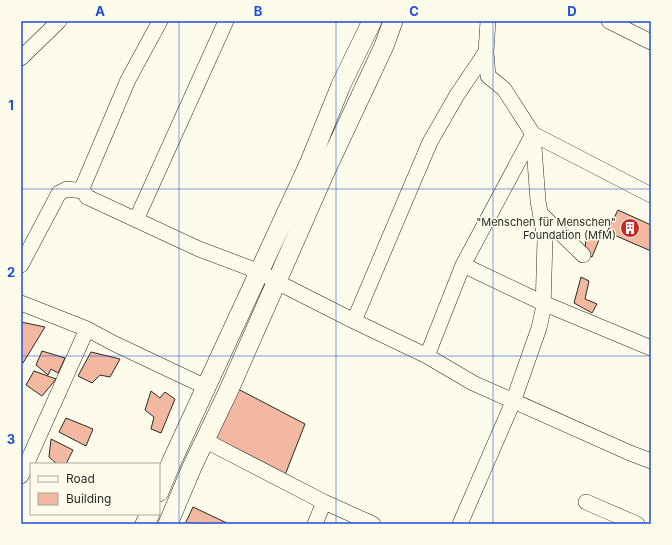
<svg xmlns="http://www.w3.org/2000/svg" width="672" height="545" viewBox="0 0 672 545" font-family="Inter,sans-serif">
<rect width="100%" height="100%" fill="#fdfbea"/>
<path fill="#f2b8a0" stroke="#2b2b2b" d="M618,210L651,225V251L607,232Z
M587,234L599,240L592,257L584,253Z
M581,277L589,281L585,299L597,304L592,313L574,303Z
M21,322L45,327L23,363L21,361Z
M42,351L65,358L58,373L51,369L48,375L36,365Z
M91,352L120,359L110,377L100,375L92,383L78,376Z
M34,371L56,379L42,396L26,385Z
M238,389L305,424L285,475L215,439Z
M151,391L160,398L165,392L175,399L161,433L151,429L154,417L145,410Z
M66,418L93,429L86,446L59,432Z
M51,439L73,450L66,464H57L49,457Z
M193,507L229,524H185Z"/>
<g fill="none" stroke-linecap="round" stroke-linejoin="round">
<g stroke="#2b2b2b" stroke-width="16">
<path id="minor" d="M160,21L128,80L83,186V191L87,197L199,249L260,272L277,282L354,321L427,356L473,383L630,453L651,461
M609,21L651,42
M21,58L59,21
M540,213L583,255
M136,220L226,21
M21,265L59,193L67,189L83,191
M463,265L543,303L651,348
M21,303L87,329L113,343L206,387
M354,321L430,142L457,95L486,52
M427,356L463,265L533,134L651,195
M204,440L324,502L373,524
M21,476L87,329
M586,502L637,524
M315,524L324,502
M460,524L513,402L539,328L543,310L545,239L538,201L533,134L504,89L488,76L486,52L488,21"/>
</g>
<g stroke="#2b2b2b" stroke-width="20">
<path id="major" d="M159,492L171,463L309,164L341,85L372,21
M145,524L150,514
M168,524L192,467L228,392L325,172L384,46L393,21"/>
</g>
<use href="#minor" stroke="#fdfbea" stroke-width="15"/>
<use href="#major" stroke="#fdfbea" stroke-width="19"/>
</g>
<path fill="none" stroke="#1d4ed8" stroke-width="1" stroke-opacity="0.55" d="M179,21V524M336,21V524M493,21V524M21,189H651M21,356H651"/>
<defs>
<g id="building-disc" transform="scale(1)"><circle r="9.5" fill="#c62828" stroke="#fdfbea"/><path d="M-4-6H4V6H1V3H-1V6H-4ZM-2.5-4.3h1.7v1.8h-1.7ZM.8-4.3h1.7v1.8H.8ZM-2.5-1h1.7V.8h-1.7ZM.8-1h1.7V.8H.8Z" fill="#fff"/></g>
</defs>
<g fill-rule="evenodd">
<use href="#building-disc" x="630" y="228"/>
</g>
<g text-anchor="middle" stroke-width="3" stroke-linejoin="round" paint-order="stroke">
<g font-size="11" fill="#2b2b2b" stroke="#fdfbea" text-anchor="end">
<text x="616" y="226">"Menschen für Menschen"<tspan x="616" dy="13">Foundation (MfM)</tspan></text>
</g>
</g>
<rect width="672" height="545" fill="none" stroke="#fdfbea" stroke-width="44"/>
<rect x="30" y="463" width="130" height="52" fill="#fdfbea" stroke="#a9a89e"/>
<rect x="38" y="476" width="20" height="6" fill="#fdfbea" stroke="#a9a89e"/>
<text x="66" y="483" font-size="12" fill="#2b2b2b">Road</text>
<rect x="38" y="493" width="20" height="12" fill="#f2b8a0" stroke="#a9a89e"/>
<text x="66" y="503" font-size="12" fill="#2b2b2b">Building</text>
<rect x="22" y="22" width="628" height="501" fill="none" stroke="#1d4ed8" stroke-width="1.5"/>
<g font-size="13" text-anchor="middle" font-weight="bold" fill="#1d4ed8">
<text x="100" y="16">A</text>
<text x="258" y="16">B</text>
<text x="414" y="16">C</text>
<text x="572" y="16">D</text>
<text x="11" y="110">1</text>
<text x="11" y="277">2</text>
<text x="11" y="444">3</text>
</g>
</svg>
